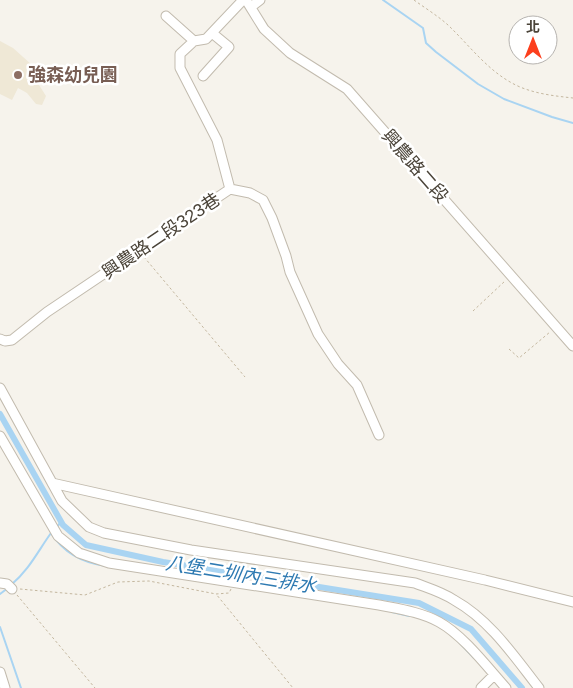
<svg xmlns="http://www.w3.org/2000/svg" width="573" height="688" viewBox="0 0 573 688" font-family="Helvetica,'Noto Sans TC',sans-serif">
<rect width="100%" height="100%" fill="#f6f3ec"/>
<path fill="#efe8d6" d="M0,41L13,48L32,65L39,85L46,96L42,105L36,104L27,93L18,88L12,100L0,94Z"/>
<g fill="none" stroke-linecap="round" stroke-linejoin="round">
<path stroke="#a9d4f2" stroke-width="2" d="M383,0L423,28L426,43L436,52L478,84L504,99L552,117L573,123
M56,528L61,522
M51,533C63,552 83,563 106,566
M11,585C29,570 38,551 51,533
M0,594L8,588
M392,612L409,616
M0,627L21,688
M457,640L474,658"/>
<path stroke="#a9d4f2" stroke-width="6" d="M0,414L63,525L86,545L163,562L419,603L471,629L522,688"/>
<g stroke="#c2bbae" stroke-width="11">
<path id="minor" d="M246,0L264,29L290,53L347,89L573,346
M251,7L260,0
M166,16L194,41
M203,76L229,47L212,33
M230,189L250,193L263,200L272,218L286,256L290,272L318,334L338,364L357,385L379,435
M0,339L5,341L12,340L47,312L230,189L217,140L180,68V54L194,41L206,39L243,0
M0,388L62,501L89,527L104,533L191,550L415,583C428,588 442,592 454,600C490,620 514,656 539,688
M0,436L58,536L79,553L109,563L379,605C399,609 421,612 439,622C463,635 488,668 506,688
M52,483L485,580L573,602
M0,583L7,584L12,589
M0,672L5,688
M481,688L494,675"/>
</g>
<path stroke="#c4b79f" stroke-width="1" stroke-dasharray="2.5 2.5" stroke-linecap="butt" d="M414,0C425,8 438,16 448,25C471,47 490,74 520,87C537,94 555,96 573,98
M144,257L245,377
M473,311L505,281
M509,349L519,358L550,332
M20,589L85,595L118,582L149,581L216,594
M231,589L229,593L216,594L293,688
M17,595L95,688"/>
<use href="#minor" stroke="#fff" stroke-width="9"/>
</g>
<circle fill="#8d6e63" stroke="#fff" stroke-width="2" cx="18" cy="75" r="5"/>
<g text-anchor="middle" stroke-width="5" stroke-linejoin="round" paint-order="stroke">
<g font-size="18" font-weight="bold" fill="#785e54" stroke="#fff" text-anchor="start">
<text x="28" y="81">強森幼兒園</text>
</g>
<g font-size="18" fill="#4b4439" stroke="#fff">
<text transform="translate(415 166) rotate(49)" y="6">興農路二段</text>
<text transform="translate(161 236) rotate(-34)" y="6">興農路二段323巷</text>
</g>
<g font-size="19" font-style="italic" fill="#2e7ab2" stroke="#fff">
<text transform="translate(241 574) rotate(9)" y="7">八堡二圳內三排水</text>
</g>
</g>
<g transform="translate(533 40)"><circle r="24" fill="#ffffff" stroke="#b7b4b0"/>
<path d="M0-4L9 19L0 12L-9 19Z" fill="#fc3f1d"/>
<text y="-8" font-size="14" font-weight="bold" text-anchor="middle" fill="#4b4439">北</text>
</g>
</svg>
